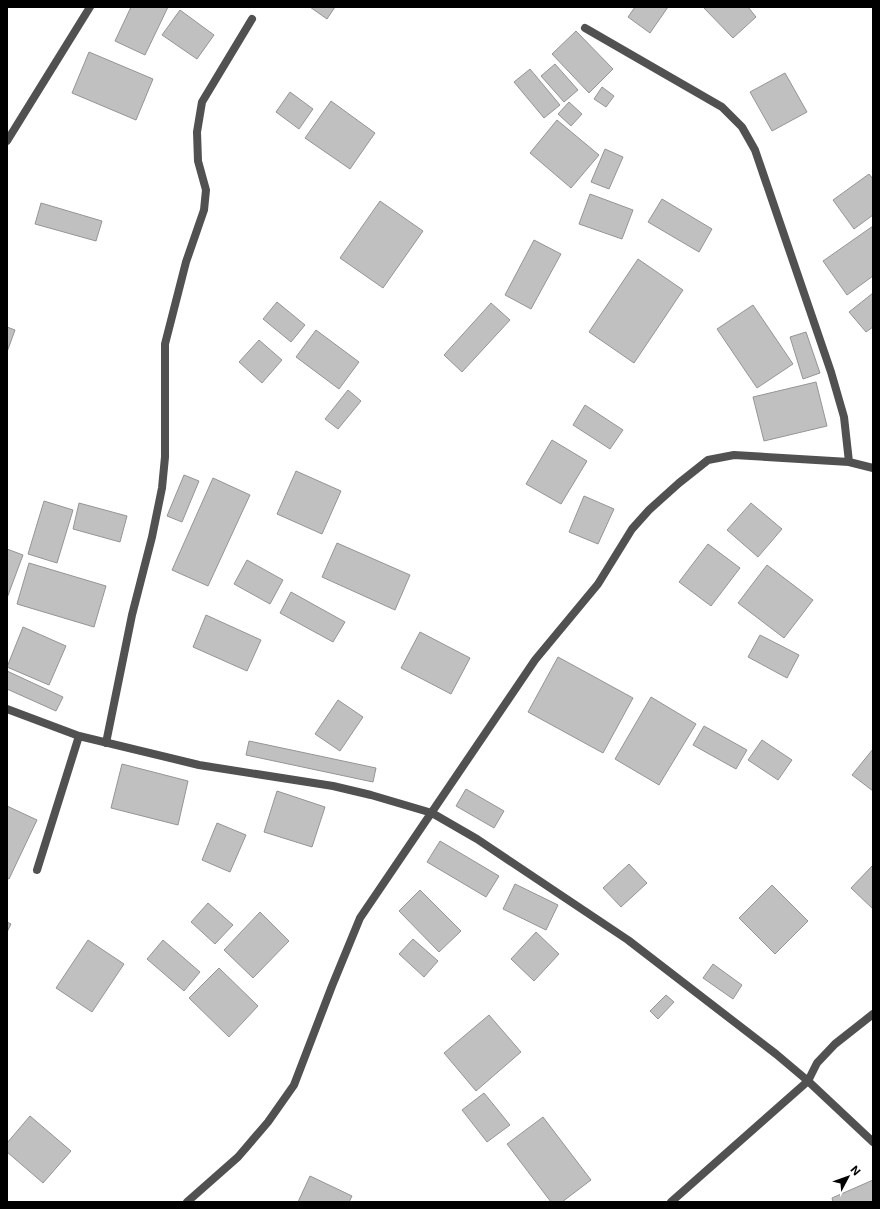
<svg xmlns="http://www.w3.org/2000/svg" width="880" height="1209" viewBox="0 0 880 1209" font-family="Inter,sans-serif">
<rect width="100%" height="100%" fill="#fff"/>
<path fill="#c0c0c0" stroke="#959595" d="M131,7H168L145,55L115,41Z
M310,7H335L327,19Z
M635,7H668L650,33L628,17Z
M703,7H748L756,17L733,38Z
M180,10L214,35L197,59L162,35Z
M576,31L613,69L589,93L552,54Z
M89,52L153,79L136,120L72,93Z
M555,64L578,90L564,102L541,76Z
M530,69L560,105L544,118L514,82Z
M785,73L807,112L772,131L750,92Z
M602,87L614,96L606,107L594,99Z
M290,92L313,109L299,129L276,112Z
M331,101L375,133L350,169L305,138Z
M569,102L582,114L571,126L558,114Z
M557,120L599,155L571,188L530,153Z
M605,149L623,157L609,189L591,182Z
M869,174L873,179V215L854,229L833,200Z
M590,194L633,210L622,239L579,224Z
M662,199L712,229L699,252L648,222Z
M380,201L423,231L383,288L340,258Z
M41,203L102,221L96,241L35,224Z
M873,226V276L847,295L823,261Z
M534,240L561,254L531,309L505,295Z
M638,259L683,290L634,363L589,332Z
M873,293V327L866,332L849,312Z
M277,302L305,325L291,342L263,319Z
M491,303L510,320L462,372L444,355Z
M753,305L793,364L757,388L717,329Z
M7,327L15,330L7,352Z
M316,330L359,362L339,389L296,357Z
M806,332L820,373L803,379L790,337Z
M259,340L282,360L262,383L239,362Z
M816,382L827,426L764,441L753,397Z
M348,390L361,401L338,429L325,419Z
M585,405L623,430L610,449L573,425Z
M552,440L587,461L561,504L526,484Z
M296,471L341,491L322,534L277,514Z
M184,475L199,481L182,522L167,516Z
M213,478L250,495L208,586L172,570Z
M584,496L614,509L598,544L569,532Z
M44,501L73,510L57,563L28,554Z
M79,503L127,516L120,542L73,529Z
M751,503L782,529L758,557L727,530Z
M337,543L410,575L395,610L322,577Z
M708,544L740,568L711,606L679,582Z
M7,549L23,555L7,598Z
M247,560L283,580L270,604L234,584Z
M29,563L106,586L94,627L17,604Z
M767,565L813,600L784,638L738,603Z
M291,592L345,622L333,642L280,613Z
M206,615L261,640L247,671L193,647Z
M23,627L66,646L49,685L7,667Z
M420,632L470,658L451,694L401,668Z
M760,635L799,655L787,678L748,657Z
M558,657L633,698L603,753L528,712Z
M7,671L63,697L56,711L7,689Z
M651,697L696,724L659,785L615,759Z
M338,700L363,717L340,751L315,734Z
M704,726L747,750L736,769L693,745Z
M762,740L792,760L778,780L748,760Z
M249,741L376,768L373,782L246,755Z
M873,749V791L852,775Z
M122,764L188,781L178,825L111,808Z
M466,789L504,811L494,828L456,806Z
M277,791L325,807L312,847L264,832Z
M7,806L37,820L9,879L7,878Z
M217,823L246,835L230,872L202,860Z
M440,841L499,876L486,897L427,862Z
M629,864L647,883L621,907L603,888Z
M873,865V909L851,888Z
M515,884L558,905L546,930L503,909Z
M772,885L808,921L775,954L739,918Z
M420,890L461,931L439,952L399,911Z
M208,903L233,925L215,944L191,922Z
M260,912L289,941L253,978L224,950Z
M7,922L11,924L7,932Z
M536,932L559,954L534,981L511,959Z
M413,939L438,961L424,977L399,954Z
M88,940L124,964L92,1012L56,988Z
M163,940L200,972L184,991L147,959Z
M713,964L742,985L733,999L703,978Z
M219,968L258,1006L229,1037L189,998Z
M666,995L674,1002L658,1019L650,1011Z
M489,1015L521,1052L476,1091L444,1053Z
M484,1093L510,1125L487,1142L462,1110Z
M30,1116L71,1151L43,1183L7,1152V1143Z
M543,1117L591,1180L562,1202H551L507,1144Z
M310,1176L352,1196L349,1202H298Z
M873,1180V1202H833L832,1198Z"/>
<g fill="none" stroke-linecap="round" stroke-linejoin="round">
<path stroke="#515151" stroke-width="8" d="M585,28L722,107L742,127L755,150L831,372L844,417L849,462
M7,141L90,7
M7,709L79,736L199,765L333,786L371,795L432,813L477,839L628,940L776,1054L808,1081L873,1142
M106,743L132,615L152,537L162,488L165,457V344L186,262L204,210L206,190L198,161L197,132L202,102L252,19
M37,870L79,736
M187,1202L238,1157L268,1122L294,1085L332,986L360,918L535,660L598,584L632,529L649,510L679,483L708,460L734,455L849,462L873,468
M671,1202L808,1081L817,1063L835,1044L873,1014"/>
</g>
<rect width="880" height="1209" fill="none" stroke="#000000" stroke-width="16"/>
<g transform="translate(848 1177) rotate(49)" stroke="#ffffff" stroke-width="3" paint-order="stroke">
<path d="M0-3L7 15L0 10L-7 15Z" fill="#000000"/>
<text y="-6" font-size="11" font-weight="bold" text-anchor="middle" fill="#000000">N</text>
</g>
</svg>
